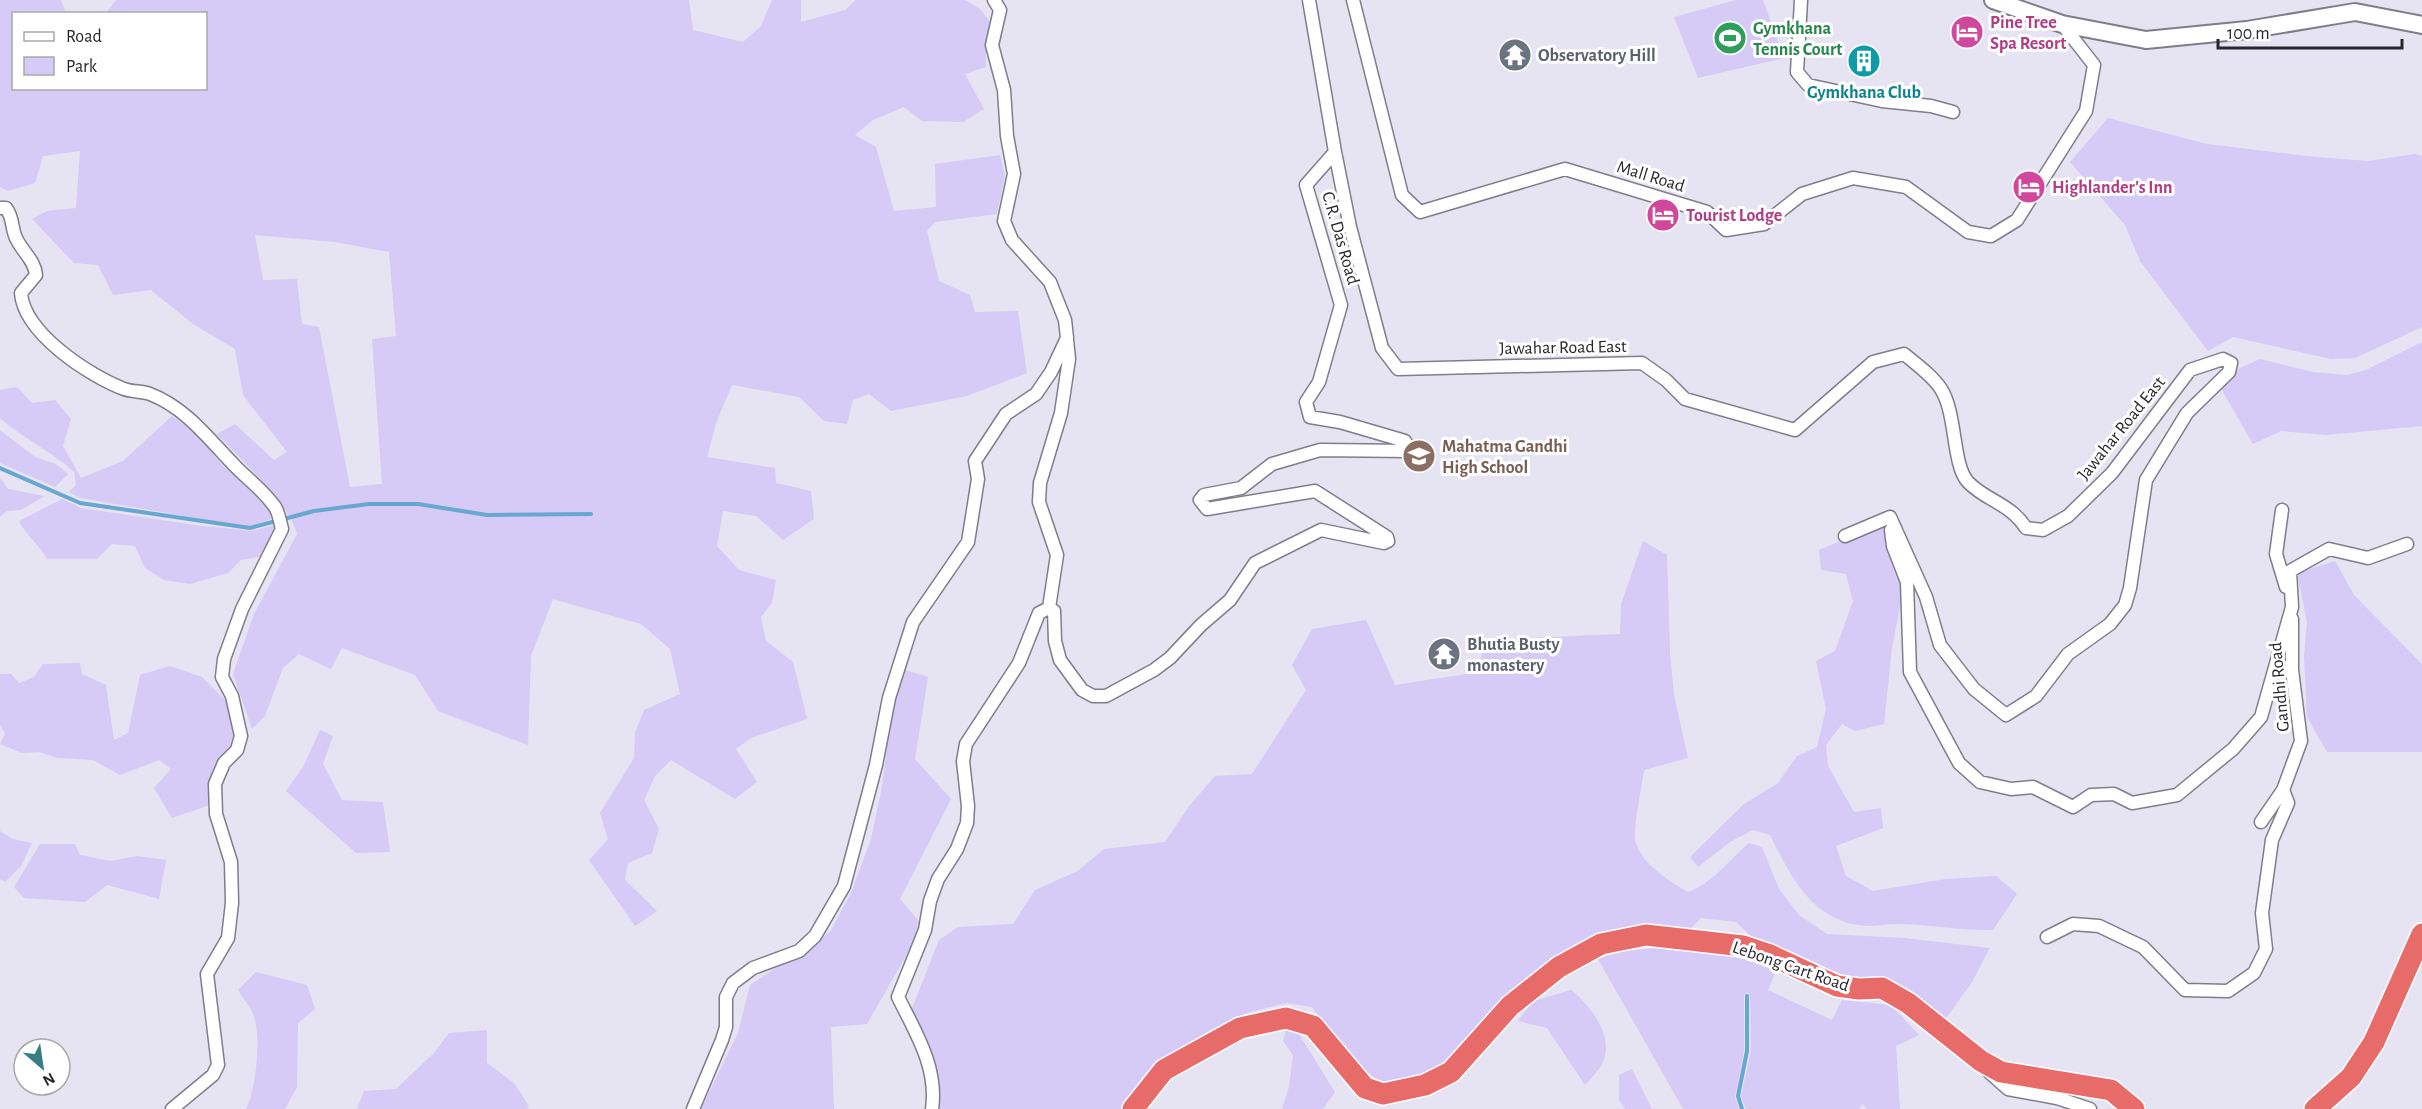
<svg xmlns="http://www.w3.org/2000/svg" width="2422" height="1109" viewBox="0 0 2422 1109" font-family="'Alegreya Sans',sans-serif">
<rect width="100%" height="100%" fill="#e6e3f2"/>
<path fill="#d6caf7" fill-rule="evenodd" d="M0,0H61L66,13L14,14V88H206V14L106,13L116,0H689L693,30L743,42L761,26L772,0H801V22L845,10L856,0H965L980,9L1002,37L986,54V67L965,74L984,109L963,122L922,121L904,107L873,120L855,135L876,147L894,211L936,207L935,164L1000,155L1005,176L997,214L935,222L927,231L939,281L970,295L975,312L1018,311L1027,373L967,396L891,411L869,394L853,400L847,424L824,421L799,397L732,385L716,423L707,457L775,468L776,483L811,491L814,519L783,540L756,516L723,511L717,546L739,570L776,580L772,603L761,617L766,641L793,662L807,719L751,738L736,749L757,782L735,799L671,760L655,776L644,800L659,829L652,853L628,863L625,880L657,911L635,926L589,860L608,839L600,813L634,758L635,733L644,710L680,694L670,649L641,624L553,599L531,656L528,745L438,711L415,675L342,648L331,669L299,654L283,668L265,716L252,729L233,674L254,614L297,534C291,506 238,457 217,434L235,424L274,460L287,452L243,395L235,349L193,324L151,290L113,295L98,265L74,263L32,219L47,211L76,208L80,151L43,156L35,183L8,191L0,187ZM255,235L335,242L389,252L396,336L372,339L382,484L350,487L319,327L302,324L297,279L263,280Z
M1736,0H1763L1784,58L1698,78L1674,17Z
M2108,118L2207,144L2316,157L2368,161L2415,154L2422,156V327L2355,358L2331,359L2233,337L2208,351L2140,261L2125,225L2070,162Z
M2422,342V426L2326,435L2281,431L2253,444L2220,387L2240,368L2260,359L2313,372L2347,375L2366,370Z
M17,387L32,403L55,400L71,419L63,446L81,478L123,461L172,416L196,433L223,466L256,491L270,507L271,519L248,527L80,498L69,492L76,485L74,472C52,451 23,439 0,418V390Z
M0,430L35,457L56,464L68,474L55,487L0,463Z
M0,478L8,489L45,496L21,510L7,511L0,517Z
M62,499L81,508L195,525L252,531L275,525L277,532L264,556L241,560L228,573L190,584L164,580L145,568L135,546L112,544L97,559H47C39,544 27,537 19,521Z
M1886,522L1890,549L1904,584L1892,648L1884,724L1855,731L1842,724L1826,745L1828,766L1854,812L1881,808L1883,828L1836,846L1846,876L1873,891L1946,879L1996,876L2017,894L1993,930C1961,931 1929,924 1897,924C1887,924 1878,926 1869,926C1814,925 1791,877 1770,835L1753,830L1730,842L1698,867L1690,857L1744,804L1778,783L1797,756L1817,747L1826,709L1816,661L1835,651L1853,601L1846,574L1821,570L1819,550Z
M1643,541L1667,555L1670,653L1674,695L1688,758L1644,770C1642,785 1633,829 1635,840C1640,863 1669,881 1688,892C1713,883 1729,860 1749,843L1762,847L1779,889L1799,915L1827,934L1904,938L1990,948L1972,982L1942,1024L1857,985L1801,968L1752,937L1736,922L1701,918L1690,929L1646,930L1600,940L1450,1062L1406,1081L1382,1082L1355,1065L1312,1007L1286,1003L1247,1013L1202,1035L1146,1072L1121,1109H939C943,1066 930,1047 911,1011L939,940L958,927L1013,924L1035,890L1078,871L1104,849L1165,842L1190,805L1215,776L1252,774L1306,690L1292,665L1312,629L1366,620L1395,685L1479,672L1484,640L1620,634L1621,604Z
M2335,561L2354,595L2422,664V752H2327L2307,717L2304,656L2307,622L2297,573Z
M80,663L82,674L106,685L114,740L128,733L140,675L170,666L202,677L230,705L237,740L213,804L172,818L154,788L171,769L159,760L120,775L93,760L58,758L39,752L22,753L0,744L5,734L0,724V674H11L19,683L34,677L43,664Z
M902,669L928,677L915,759L951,799L900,899L923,926L867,1024L831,1027L834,1109H701L738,1033L750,985L830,932L851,893L871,839L882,787L893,698Z
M320,730L333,736L323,764L342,800L383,802L390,852L356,853L286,791L303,767Z
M0,831L13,839L32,843L21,866L5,882L0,879Z
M40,844H75L80,855L111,861L137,856L166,860L159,899L107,885L85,902L24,898L14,887Z
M1669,947L1753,960L1777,968L1768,990L1832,1020L1842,1000L1891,1005L1919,1035L1896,1046L1900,1109H1867L1862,1104L1859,1109H1746L1741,1096L1751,1051L1750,997L1748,992L1744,995V1051L1735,1097L1739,1109H1683L1598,959L1622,951Z
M256,972L307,985L315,1009L298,1023L297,1087L285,1109H246C256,1091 262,1033 253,1014C250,1006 243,998 238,990Z
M1571,990C1589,1004 1613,1034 1604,1059C1601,1069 1592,1077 1585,1085L1547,1028L1518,1021L1533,1001Z
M487,1030V1063L514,1083L529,1106L527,1109H357L364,1091L396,1089L434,1053L449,1033Z
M1286,1030L1297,1031L1335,1092L1323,1109H1282L1289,1087L1293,1055L1283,1041Z
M1632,1069L1652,1109H1625L1619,1100V1075Z"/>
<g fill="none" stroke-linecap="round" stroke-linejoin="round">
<path stroke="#68a7d0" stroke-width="4" d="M0,468L80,503L250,528L314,511L369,504H418L487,515L591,514
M1742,1109L1738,1096L1747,1051V996"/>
<g stroke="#807d8a" stroke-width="15">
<path id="street" d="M1353,0L1402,195L1420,212L1565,169L1707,212L1726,230L1764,224L1802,194L1853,178L1906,187L1968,232L1991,236L2017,220L2086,111L2094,65L2062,24
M1801,0L1797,72L1808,85L1882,101L1931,106L1953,112
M1335,152L1350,227L1382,348L1398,369L1642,363L1666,380L1685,399L1795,430L1873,362L1904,354C1916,364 1933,376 1941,389C1957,414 1952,465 1968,482C1986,501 2010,503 2026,528L2043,530L2068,516L2112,473L2190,370L2223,359L2231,363L2229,372L2187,413L2146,480L2130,588L2125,605L2110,624L2068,654L2036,696L2006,715L1974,689L1940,645L1926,597L1890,517
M0,208H6C14,218 11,230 17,240C23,252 35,261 36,275L21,293C24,333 88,375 124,389C132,392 142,391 150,394C187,408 211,442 237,468C250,481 264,491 275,507C279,513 280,522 282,529L242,609L224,659L222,677L232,696L241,736L237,750L224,763L215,784L216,814L231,862L232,903L228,938L207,974L218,1065L213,1075L172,1109
M2282,510L2276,554L2286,587
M1891,530L1893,546L1907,582L1910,672L1959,763L1980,782L2011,789L2033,787L2073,807L2091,795L2114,794L2132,803L2177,795L2233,749L2261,717L2292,607L2290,571L2329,549L2368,558L2407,544
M1845,536L1890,517
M1049,608L1057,555L1039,502L1040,483L1061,413L1069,359L1067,340
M2261,822L2283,790
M2047,937L2073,924L2099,926L2143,947L2185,990L2228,991L2254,973L2266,949L2262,913L2272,840L2288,803L2283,790L2301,741L2292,670V619
M1989,1072L2008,1089L2057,1098L2090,1109
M693,1109L722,1040L726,1027V997L733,983L753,968L799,951L815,936L844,886L876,765L889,698L913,622L968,542L978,479L975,461L1006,414L1036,394L1051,372L1067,338L1065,320L1050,282L1012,240L1004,221L1014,174L1007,136L1004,90L992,45L1000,10L994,0
M932,1109C938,1068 916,1033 898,997L925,930L930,901L938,879L957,849L967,823L968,806L963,761L966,744L1019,663L1039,613L1049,608L1054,611L1055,641L1060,660L1082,690L1093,696H1106L1154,670L1170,658L1201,625L1230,600L1255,563L1321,530L1384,543L1388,541L1387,537L1315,491L1207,509L1200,500L1204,495L1241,488L1272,464L1320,450L1410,451L1405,441L1340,422L1310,417L1306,402L1319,382L1341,305L1306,185L1335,152L1309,0"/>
</g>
<g stroke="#807d8a" stroke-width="20">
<path id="secondary" d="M1993,0L2062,24L2146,40L2247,30L2355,12L2422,25"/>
</g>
<g stroke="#fff" stroke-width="24">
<path id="highway" d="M1133,1109L1164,1070L1240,1028L1286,1018L1313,1026L1365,1088L1383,1094L1425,1085L1451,1072L1510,1006L1559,967L1601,944L1646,935L1743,946L1770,955L1837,986L1859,989L1882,988L1908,1003L1981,1061L2001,1072L2111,1090L2134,1109
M2315,1109L2351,1077L2374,1042L2422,934"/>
</g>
<use href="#street" stroke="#fff" stroke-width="12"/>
<use href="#secondary" stroke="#fff" stroke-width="16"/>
<use href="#highway" stroke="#e76c69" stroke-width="21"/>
</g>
<defs>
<g id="hotel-disc" transform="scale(1.725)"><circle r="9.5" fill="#d1479c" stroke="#fff"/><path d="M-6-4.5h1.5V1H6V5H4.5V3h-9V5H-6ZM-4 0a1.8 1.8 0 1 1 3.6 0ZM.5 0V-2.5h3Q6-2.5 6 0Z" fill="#fff"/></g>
<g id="stadium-disc" transform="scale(1.725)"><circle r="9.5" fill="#2e9e5b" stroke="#fff"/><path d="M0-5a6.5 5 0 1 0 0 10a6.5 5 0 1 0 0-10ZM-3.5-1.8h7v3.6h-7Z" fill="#fff"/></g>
<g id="temple-disc" transform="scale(1.725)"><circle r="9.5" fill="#6b7280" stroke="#fff"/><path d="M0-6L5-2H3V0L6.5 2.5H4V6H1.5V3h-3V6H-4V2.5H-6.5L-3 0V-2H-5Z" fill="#fff"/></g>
<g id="building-disc" transform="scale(1.725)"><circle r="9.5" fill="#0f9aa8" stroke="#fff"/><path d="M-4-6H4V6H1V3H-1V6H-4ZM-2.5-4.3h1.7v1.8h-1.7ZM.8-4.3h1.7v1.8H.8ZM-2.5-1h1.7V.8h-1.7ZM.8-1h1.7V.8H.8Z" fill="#fff"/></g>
<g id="school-disc" transform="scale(1.725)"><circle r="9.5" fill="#8d6e63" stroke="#fff"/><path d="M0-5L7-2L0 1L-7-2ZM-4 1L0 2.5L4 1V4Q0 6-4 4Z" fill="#fff"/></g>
</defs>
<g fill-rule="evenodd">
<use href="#hotel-disc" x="1967" y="32"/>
<use href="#stadium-disc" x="1730" y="38"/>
<use href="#temple-disc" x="1515" y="55"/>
<use href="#building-disc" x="1864" y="61"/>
<use href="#hotel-disc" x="2029" y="187"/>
<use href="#hotel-disc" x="1663" y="215"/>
<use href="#school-disc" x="1419" y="456"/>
<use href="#temple-disc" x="1444" y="654"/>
</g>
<g text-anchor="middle" stroke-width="6" stroke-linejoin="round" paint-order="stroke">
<g font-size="18" font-weight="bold" fill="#b23c85" stroke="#fff" text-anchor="start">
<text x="1990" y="28">Pine Tree<tspan x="1990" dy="21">Spa Resort</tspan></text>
<text x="2052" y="193">Highlander's Inn</text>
<text x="1686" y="221">Tourist Lodge</text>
</g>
<g font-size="18" font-weight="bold" fill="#27864d" stroke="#fff" text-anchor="start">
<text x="1753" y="34">Gymkhana<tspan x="1753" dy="21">Tennis Court</tspan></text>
</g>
<g font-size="18" font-weight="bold" fill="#5b616d" stroke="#fff" text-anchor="start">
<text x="1538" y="61">Observatory Hill</text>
<text x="1467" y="650">Bhutia Busty<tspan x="1467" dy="21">monastery</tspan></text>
</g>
<g font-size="18" font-weight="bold" fill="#0d838f" stroke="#fff">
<text x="1864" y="98">Gymkhana Club</text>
</g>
<g font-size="18" fill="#27262c" stroke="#fff">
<text transform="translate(1651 176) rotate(17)" y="6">Mall Road</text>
<text transform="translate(1341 238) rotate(74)" y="6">C.R. Das Road</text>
<text transform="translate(1563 347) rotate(-1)" y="6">Jawahar Road East</text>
<text transform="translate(2121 428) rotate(-51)" y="6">Jawahar Road East</text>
<text transform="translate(2279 687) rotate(-95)" y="6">Gandhi Road</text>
<text transform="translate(1791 966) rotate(19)" y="6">Lebong Cart Road</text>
</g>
<g font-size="18" font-weight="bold" fill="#785e54" stroke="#fff" text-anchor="start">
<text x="1442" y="452">Mahatma Gandhi<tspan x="1442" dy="21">High School</tspan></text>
</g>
</g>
<rect x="12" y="12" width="195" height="78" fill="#ffffff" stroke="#a9a8ab" stroke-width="1.5"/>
<rect x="24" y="32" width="30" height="9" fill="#ffffff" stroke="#a9a8ab" stroke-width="1.5"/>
<text x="66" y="42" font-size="18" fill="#27262c">Road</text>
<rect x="24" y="57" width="30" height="18" fill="#d6caf7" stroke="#a9a8ab" stroke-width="1.5"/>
<text x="66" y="72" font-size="18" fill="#27262c">Park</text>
<g transform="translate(42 1067) rotate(151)"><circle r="28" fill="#ffffff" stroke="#a9a8ab" stroke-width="1.5"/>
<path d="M0-4.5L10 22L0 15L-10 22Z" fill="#367e83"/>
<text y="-9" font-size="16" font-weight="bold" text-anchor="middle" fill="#27262c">N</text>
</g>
<path d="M2218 39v9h184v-9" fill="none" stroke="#27262c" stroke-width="3"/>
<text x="2227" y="39" font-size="18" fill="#27262c" stroke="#ffffff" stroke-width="4.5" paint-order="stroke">100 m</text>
</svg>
